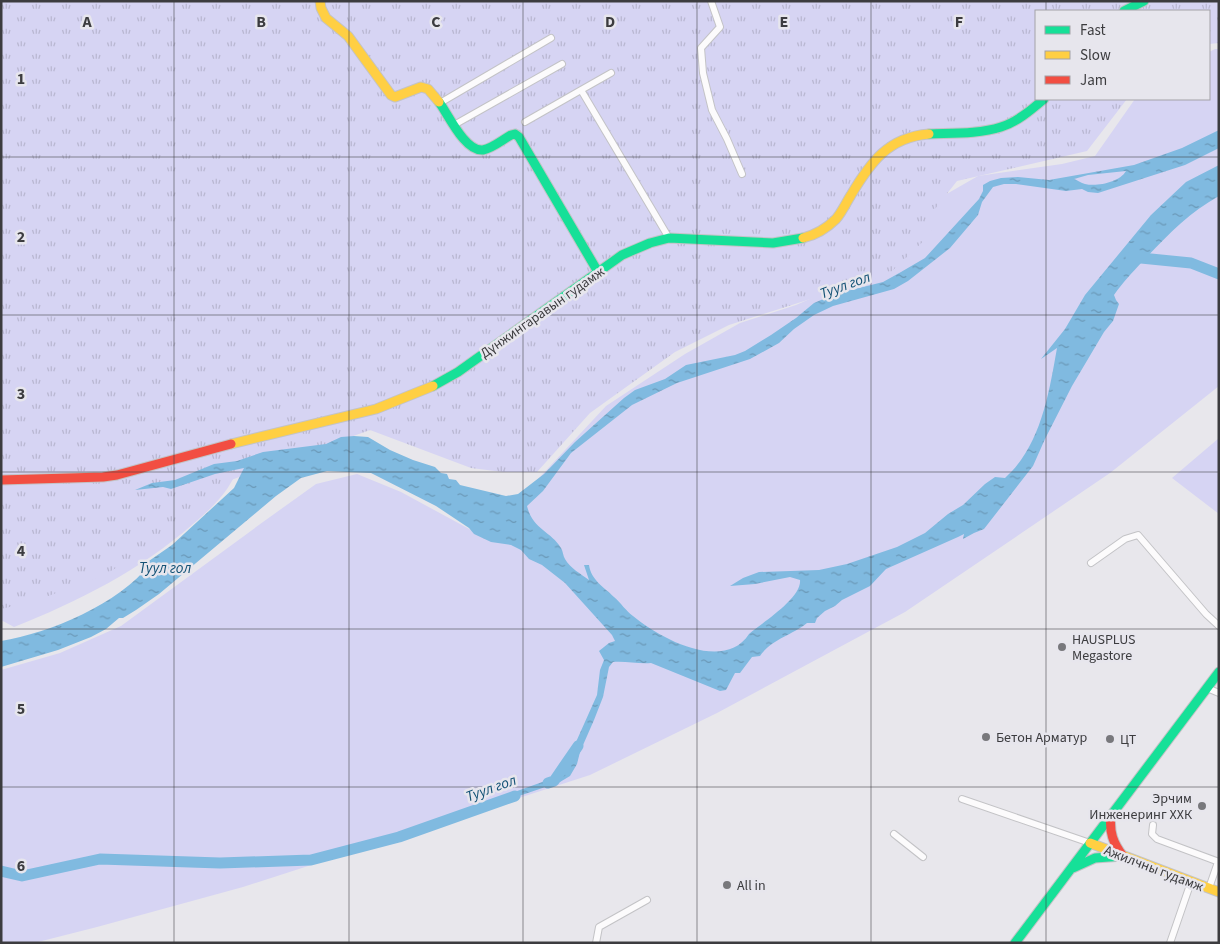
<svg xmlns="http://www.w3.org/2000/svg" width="1220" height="944" viewBox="0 0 1220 944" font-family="'Source Sans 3',sans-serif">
<defs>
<pattern id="park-tufts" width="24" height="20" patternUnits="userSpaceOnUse" patternTransform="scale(1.25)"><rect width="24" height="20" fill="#d6d4f3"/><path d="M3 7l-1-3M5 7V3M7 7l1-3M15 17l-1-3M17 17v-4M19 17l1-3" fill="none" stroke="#b9b7d1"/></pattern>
<pattern id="water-ripples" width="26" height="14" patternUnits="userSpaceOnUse" patternTransform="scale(1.25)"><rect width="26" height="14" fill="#80bae0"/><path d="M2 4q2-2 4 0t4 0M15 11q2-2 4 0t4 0" fill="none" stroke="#6a98b7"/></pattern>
</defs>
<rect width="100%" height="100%" fill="#e8e7ec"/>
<path fill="#d6d4f3" d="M1215,49H1219V386L1110,473L905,612L717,713L590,775L243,887L97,927L34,943H1V670L60,653L121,626L263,522L316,484L357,474L401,492L484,537L606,406L685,354L740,323L796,305L860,277L917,211L978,176L1062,164L1095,156L1135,99H1209V52Z
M1219,438V514L1172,478Z
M237,472C234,477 231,483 227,489C218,502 205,514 193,524C141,570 77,602 14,627L1,620V503Z"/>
<path fill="url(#park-tufts)" d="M1,1H1219V43L1209,44V11H1036V99H1127L1087,151L957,181L935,209L931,234L889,274L729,325L675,352L590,413L537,472H503L471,468L370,430L220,484L174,534L104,575L35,601L1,609Z"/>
<path fill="url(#water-ripples)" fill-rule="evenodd" d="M1219,130V148L1185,165L1098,193L1088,192L1082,189L1066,191L1016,184H1004L993,187L982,202L978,215L950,248L908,281L894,289L833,306L814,315L794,329L779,343L750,359L677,383L632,405L571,453L543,491L527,506C533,530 551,531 561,548C563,551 563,556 565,559C570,568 581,574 589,580L584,565H589C591,580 604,587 614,597C621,603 626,611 633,616C659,638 724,673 749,634C762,623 802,598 800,580L790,577L755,584L730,586L743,578L759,572L819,570L847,564L897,547L925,533L948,514L963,505L985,484L995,477L1005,478C1041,446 1049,393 1057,348L1041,359L1065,329L1085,295L1151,215L1186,182L1219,165V196C1188,213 1166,237 1142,262C1132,273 1123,282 1114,295L1116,300L1119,304L1113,321L1104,332L1072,386L1045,439L1033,466L984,529L974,533L963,539L964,534L958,537L886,569L870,586L842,600L835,606L825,611L817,618L815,623H807C791,636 773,638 760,656L752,657L740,673H735L726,690L720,691L651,663C638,664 626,661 613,662L609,667L603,697L594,720L580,752L577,764L570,776L560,782L501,802L500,797L548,780L565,771L576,742L597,695L600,670L604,660L599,651L609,643L615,641L612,635L565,583L542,565L529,559L521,550L511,545L491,542L474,534L469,528L436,506L371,473L327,471L301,478L276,496L159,594L136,610L123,618H119L106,629L91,637L58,650L1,667V641C50,633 119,604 150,564L146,563L172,545L234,488L244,468L215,474L171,489L163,487L135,490L152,483L175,480L214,464L237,461L263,452L326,444L341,437L354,436L368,437L390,450L413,460L435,467L441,473L447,474L449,479L456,480L460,485L506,496L518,494L544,474L575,442L624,398L635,390L665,379L686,365L735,355L745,351L771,335L796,318L814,303L835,294L883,282L901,272L925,258L979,199L983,191V185L990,181L1001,178L1018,177L1049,180L1134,165L1182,148ZM1126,171C1120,182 1097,187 1085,184C1081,183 1077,180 1074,179L1088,175Z"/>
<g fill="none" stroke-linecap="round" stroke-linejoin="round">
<path stroke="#80bae0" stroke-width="11" d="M1131,257L1191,263L1219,274
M548,783L554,781L578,746
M1,871L22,876L100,859L220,863L311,860L399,837L515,796"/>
<g stroke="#c3c3c6" stroke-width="8">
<path id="street" d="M711,1L720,27L701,48L703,73L712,110L727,139L742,174
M581,90L611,73
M440,103L551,38
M525,122L581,90L669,238
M454,125L562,64
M1091,563L1125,539L1138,535L1206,614L1219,626
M1207,688L1219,693
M962,799L1090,843
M1153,825L1152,834L1157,839L1219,862
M894,834L923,857
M1209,888L1218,862
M596,943L599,927L647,900
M1170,943L1191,882"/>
</g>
<g stroke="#c3c3c6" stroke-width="11">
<path id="fast" d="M1124,11L1144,1
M439,102C448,114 465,152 483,150C493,148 502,140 511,135L515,134L519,137L598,272
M929,134C952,133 979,134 1001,127C1017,122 1031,110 1044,99
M433,386L458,372L622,255L650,243L669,238L773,243L803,238
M1073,868L1095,858L1123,856
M1015,943L1219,672"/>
</g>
<g stroke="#c3c3c6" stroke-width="11">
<path id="slow" d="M320,1L321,8L326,18L348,36L391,95L395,97L421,87L428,89L439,102
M803,238C815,235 827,228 836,219C842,212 846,203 851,195C870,163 888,137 929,134
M231,444L376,409L433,386
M1090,843L1219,892"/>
</g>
<g stroke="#c3c3c6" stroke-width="11">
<path id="jam" d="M1,480L103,477L117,475L231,444
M1111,815C1109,832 1113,843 1123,856"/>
</g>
<use href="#street" stroke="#fcfbfc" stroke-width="6"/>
<use href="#fast" stroke="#16e098" stroke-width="9"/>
<use href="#slow" stroke="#ffcf43" stroke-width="9"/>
<use href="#jam" stroke="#f24e42" stroke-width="9"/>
</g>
<path fill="none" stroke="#3c3c3f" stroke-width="1" stroke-opacity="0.55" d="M174,1V943M349,1V943M523,1V943M697,1V943M871,1V943M1046,1V11M1046,99V943M1,157H1219M1,315H1219M1,472H1219M1,629H1219M1,787H1219"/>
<g fill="#78787c" stroke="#e7e6ed" stroke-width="2">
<circle cx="1062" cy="647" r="5"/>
<circle cx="986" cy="737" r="5"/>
<circle cx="1110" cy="739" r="5"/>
<circle cx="1202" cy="806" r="5"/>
<circle cx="727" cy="885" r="5"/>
</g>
<g text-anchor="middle" stroke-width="5" stroke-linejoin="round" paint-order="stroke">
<g font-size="14" fill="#3c3c3f" stroke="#e7e6ed">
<text transform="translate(542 312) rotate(-35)" y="5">Дүнжингаравын гудамж</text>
<text transform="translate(1154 868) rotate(21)" y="5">Ажилчны гудамж</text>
</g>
<g font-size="14" fill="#3c3c3f" stroke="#e7e6ed" text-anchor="start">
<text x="1072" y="644">HAUSPLUS<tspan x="1072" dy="16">Megastore</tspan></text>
<text x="996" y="742">Бетон Арматур</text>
<text x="1120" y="744">ЦТ</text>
<text x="1192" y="803" text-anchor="end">Эрчим<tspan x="1192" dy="16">Инженеринг ХХК</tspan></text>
<text x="737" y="890">All in</text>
</g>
<g font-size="15" font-style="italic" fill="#125175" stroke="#e7e6ed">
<text transform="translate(845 285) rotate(-20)" y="5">Туул гол</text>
<text x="165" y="573">Туул гол</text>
<text transform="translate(491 788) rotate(-20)" y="5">Туул гол</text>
</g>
</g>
<g font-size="16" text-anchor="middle" font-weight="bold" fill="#3c3c3f" stroke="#e7e6ed" stroke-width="5" stroke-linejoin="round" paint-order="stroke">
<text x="87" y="27">A</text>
<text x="261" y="27">B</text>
<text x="436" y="27">C</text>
<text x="610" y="27">D</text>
<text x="784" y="27">E</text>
<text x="959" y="27">F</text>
<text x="21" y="84">1</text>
<text x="21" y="242">2</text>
<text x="21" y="399">3</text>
<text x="21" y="556">4</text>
<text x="21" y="714">5</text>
<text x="21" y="871">6</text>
</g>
<rect width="1220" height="944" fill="none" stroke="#3c3c3f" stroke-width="5"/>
<rect x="1035" y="10" width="175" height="90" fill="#e7e6ed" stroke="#a3a2a7"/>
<rect x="1045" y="26" width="25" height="8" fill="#16e098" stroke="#a3a2a7"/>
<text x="1080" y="35" font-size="15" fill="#3c3c3f">Fast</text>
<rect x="1045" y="51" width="25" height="8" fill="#ffcf43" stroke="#a3a2a7"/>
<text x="1080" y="60" font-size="15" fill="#3c3c3f">Slow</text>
<rect x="1045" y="76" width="25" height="8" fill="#f24e42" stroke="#a3a2a7"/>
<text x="1080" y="85" font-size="15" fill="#3c3c3f">Jam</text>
</svg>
